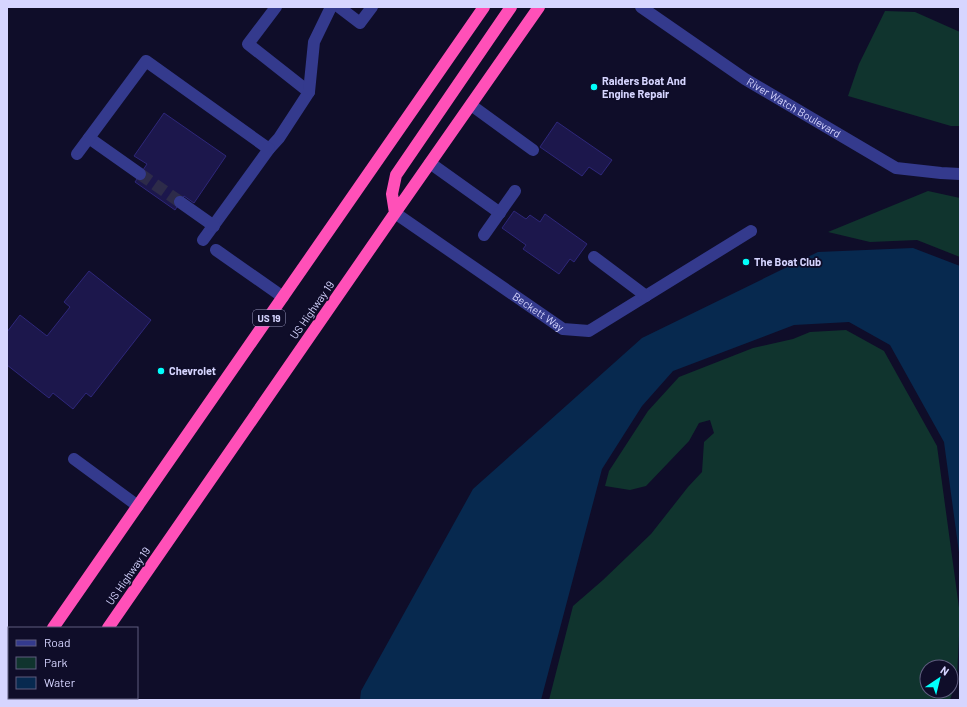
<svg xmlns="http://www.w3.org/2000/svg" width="967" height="707" viewBox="0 0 967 707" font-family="Barlow,sans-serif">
<rect width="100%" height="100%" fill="#0f0d29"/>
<path fill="#10342e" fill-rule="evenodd" d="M885,11L915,12L960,32V126H951L848,96L859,64Z
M928,191L960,198V257L917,240L870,242L828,232Z
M846,330L884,351L937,446L960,615L957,678L950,700H549L573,606L603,580L651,534L688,487L702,472L704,442L714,433L710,420L699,423L689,441L646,486L630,490L605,486L609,471L648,411L679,377L753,348L793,339L810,332ZM927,667H951V691H927Z"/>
<path fill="#07294f" d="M913,248L960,266V560L944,442L890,345L849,322L794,325L673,371L642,406L602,469L541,700H360L361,691L473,489L642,338L818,252Z"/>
<path fill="#1c174c" stroke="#2e277a" d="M164,113L226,156L194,203L184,196L175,210L135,182L147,164L134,156Z
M557,122L612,160L601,175L589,167L582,176L540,147Z
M514,211L526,219L530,215L540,222L545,214L587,244L574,262L570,259L559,274L523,249L526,245L502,228Z
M89,271L151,320L91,397L86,393L73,409L53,393L49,398L7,365V332L20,315L47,336L70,307L64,302Z"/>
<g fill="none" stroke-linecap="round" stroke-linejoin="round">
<path stroke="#2d2b49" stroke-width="12" stroke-dasharray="12 6" stroke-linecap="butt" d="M140,174L180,202"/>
<g stroke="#343a8d" stroke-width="12">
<path d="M276,7L248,44L309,92"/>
<path d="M339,7L360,23L372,7"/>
<path id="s1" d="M641,7L745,79L896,168L941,173L960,174"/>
<path d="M471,105L533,150"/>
<path d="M89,138L140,174"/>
<path d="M269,149L279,138L309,92L314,42L331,7"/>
<path d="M77,154L146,61L269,149L203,240"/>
<path d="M430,163L500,213"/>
<path d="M180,202L214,226"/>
<path id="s2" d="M395,213L563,329L589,331L751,231"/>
<path d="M484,235L515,191"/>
<path d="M216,250L283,297"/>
<path d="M594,257L646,296"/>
<path d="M74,459L138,506"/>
<path d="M22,698L25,700"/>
</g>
<path stroke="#ff50b8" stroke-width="12" d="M395,213L392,194L396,175L511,7
M53,628L484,7
M108,628L395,213L539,7
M7,695L9,692
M58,700L60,698"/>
</g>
<g fill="#01fffc" stroke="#0f0d29" stroke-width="1.5">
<circle cx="594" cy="87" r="4"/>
<circle cx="746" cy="262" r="4"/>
<circle cx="161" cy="371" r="4"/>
</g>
<g text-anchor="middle" stroke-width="3.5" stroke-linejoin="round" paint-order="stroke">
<rect fill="#0f0d29" stroke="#9a99bf" stroke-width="1" x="253" y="310" width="32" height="16" rx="3"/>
<g font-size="10" font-weight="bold" fill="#d6d5ff">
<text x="269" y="322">US 19</text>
</g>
<g font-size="11" font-weight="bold" fill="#d6d5ff" stroke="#0f0d29" text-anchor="start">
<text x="602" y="85">Raiders Boat And<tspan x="602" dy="13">Engine Repair</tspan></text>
<text x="754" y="266">The Boat Club</text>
<text x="169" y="375">Chevrolet</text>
</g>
<g font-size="11" fill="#d6d5ff" stroke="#0f0d29">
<text dy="4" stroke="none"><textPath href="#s1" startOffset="183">River Watch Boulevard</textPath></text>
<text transform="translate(312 310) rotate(-55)" y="4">US Highway 19</text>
<text dy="4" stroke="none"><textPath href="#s2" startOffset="174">Beckett Way</textPath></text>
<text transform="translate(128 576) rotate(-55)" y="4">US Highway 19</text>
</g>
</g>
<rect width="967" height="707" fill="none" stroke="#d6d5ff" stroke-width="16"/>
<rect x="8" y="627" width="130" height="72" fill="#0f0d29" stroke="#5f5d7f"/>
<rect x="16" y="640" width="20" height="6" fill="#343a8d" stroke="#5f5d7f"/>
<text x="44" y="647" font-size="12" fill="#d6d5ff">Road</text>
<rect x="16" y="657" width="20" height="12" fill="#10342e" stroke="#5f5d7f"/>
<text x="44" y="667" font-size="12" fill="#d6d5ff">Park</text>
<rect x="16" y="677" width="20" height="12" fill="#07294f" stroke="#5f5d7f"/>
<text x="44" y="687" font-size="12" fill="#d6d5ff">Water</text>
<g transform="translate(939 679) rotate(35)"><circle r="19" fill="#0f0d29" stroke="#5f5d7f"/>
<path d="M0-3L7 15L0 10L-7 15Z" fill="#01fffc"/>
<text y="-6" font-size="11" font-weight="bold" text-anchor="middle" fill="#d6d5ff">N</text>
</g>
</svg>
